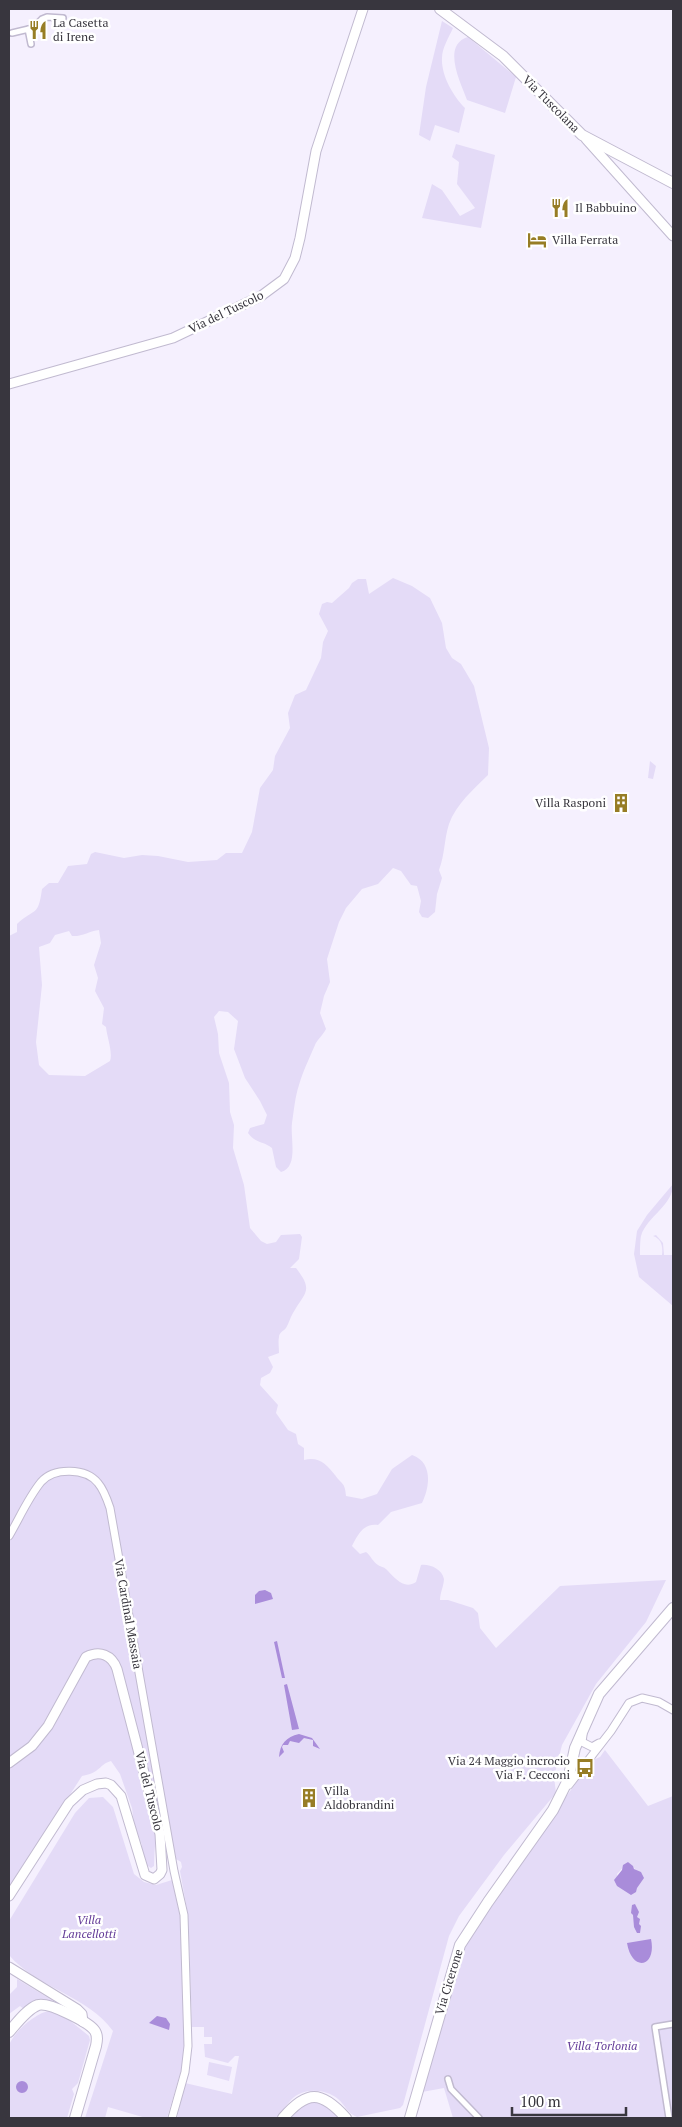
<svg xmlns="http://www.w3.org/2000/svg" width="682" height="2127" viewBox="0 0 682 2127" font-family="'PT Serif',serif">
<rect width="100%" height="100%" fill="#f5f0fe"/>
<path fill="#e4dbf7" fill-rule="evenodd" d="M442,21L453,28C449,37 442,48 442,58C441,75 453,96 465,108L459,133L435,125L430,141L419,135L426,87Z
M468,37L516,77L505,113L467,100C461,83 441,45 468,37Z
M456,144L495,155L481,228L422,218L432,184L442,190L460,216L475,208L457,184L459,162L452,157Z
M393,578L412,586L430,598L442,623L446,648L452,658L461,664L474,686L489,748L488,775C474,789 456,804 449,824C444,839 445,855 439,870L442,878L437,894L435,912L428,918L422,917L419,912L421,901L417,886L411,885L401,871L393,868L378,884L362,889L346,908L339,922L327,959L330,982L324,996L320,1013L326,1029C323,1035 317,1040 315,1045C310,1057 303,1071 299,1085C295,1097 294,1110 292,1123C290,1138 299,1167 281,1172L276,1167L272,1148C263,1141 256,1144 248,1133L250,1128L264,1124L267,1115L260,1101L245,1078L234,1049L238,1021L228,1012L219,1011L214,1017L218,1034L219,1053L229,1083L230,1112L234,1125L233,1148L244,1185L250,1228L261,1241L267,1244L276,1242L281,1235L300,1234L302,1237L299,1259L290,1268H296C314,1291 305,1292 293,1313C290,1318 289,1323 286,1328C284,1331 279,1332 279,1337C278,1341 279,1348 279,1353L268,1357L273,1367L270,1373L261,1378L260,1385L278,1405L276,1413L288,1430L296,1434L298,1444L304,1448V1460C319,1456 327,1465 335,1475C342,1485 345,1482 346,1496L362,1499L377,1494L392,1469L412,1455C433,1462 430,1487 422,1503L391,1512L378,1525C364,1523 358,1534 352,1546L360,1554L366,1552C371,1556 373,1562 378,1565C381,1567 385,1567 388,1571C395,1578 404,1590 416,1582L421,1565C430,1564 442,1569 444,1579C444,1585 440,1593 440,1600H448L473,1608L478,1613L480,1628L496,1648L560,1586L666,1580L646,1622L596,1684L562,1745L554,1777L556,1793L504,1855L459,1916L449,1936L403,2105L400,2108L357,2117C348,2114 345,2105 338,2099C326,2089 303,2087 291,2100C286,2105 282,2112 277,2118H177L185,2083L232,2094L239,2056H235L228,2063L205,2057L204,2044H212V2037H204V2027H192L188,1915L180,1871L182,1867L181,1862L176,1859L155,1761V1789L161,1830C153,1842 155,1853 154,1866L151,1868L145,1864L140,1851L142,1845L134,1824L132,1808L120,1774L111,1761C99,1764 101,1773 82,1776L9,1889V936L17,932V924C35,907 38,918 42,889L49,883H58L68,866L87,864L91,854L95,852L124,858L142,855L158,856L188,862L217,860L226,853H242L252,832L260,788L273,770L275,756L290,728L288,713L295,695L306,690L321,658L323,642L328,631L319,614L322,604L327,602L332,603L349,588L352,583L358,579H366L369,594ZM69,931L72,936C81,937 90,931 99,930L101,943L94,965L98,978L95,991L104,1008L102,1024L106,1027C107,1037 113,1053 110,1061L85,1076L49,1075L39,1065L36,1042L42,985L39,947L50,943L55,935Z
M650,761L656,766L653,779L648,778Z
M673,1184C673,1206 647,1216 641,1236C640,1241 640,1250 640,1255H662C663,1247 662,1239 653,1236L656,1235L663,1243L664,1255H673V1306L639,1277L634,1254L637,1231L647,1215Z
M605,1750L648,1806L673,1796V2118H453L444,2088L422,2092L462,1948L492,1899L565,1798L593,1760L600,1757ZM628,1862L637,1871V1888L625,1889L621,1887L617,1874Z
M103,1797L113,1807L134,1874L144,1882L156,1885L172,1880L180,1916L185,2047L182,2067L167,2118H146L108,2107L105,2118H85L113,2031C88,1996 37,1988 9,1955V1921L75,1813L89,1798Z
M17,1979L55,2002L53,2004L25,2010L20,2006L9,2014V1995L17,1987Z
M50,2011L68,2019L89,2036L90,2040L78,2083L72,2089L74,2094L67,2118H9C9,2106 6,2052 9,2045C14,2032 36,2012 50,2011Z
M209,2062L232,2067L229,2081L207,2075Z
M308,2102C323,2102 330,2109 341,2118H289Z"/>
<path fill="#a98cda" d="M265,1590L271,1593L273,1599L255,1604V1595L259,1591Z
M277,1641L285,1678H282L274,1642Z
M287,1684L299,1729L292,1730L284,1685Z
M299,1734L312,1738L320,1749L313,1746V1740L304,1738L299,1743L290,1741L288,1745H283L282,1747L284,1752L279,1757C280,1744 286,1737 299,1734Z
M628,1862L633,1866L634,1869L641,1872L644,1878L637,1888L636,1892L631,1895L617,1886L614,1880L622,1870L623,1865Z
M635,1904L639,1912L637,1917L640,1919L639,1924L641,1926L640,1933H637L634,1927L633,1915L631,1913L632,1905Z
M651,1939C657,1967 632,1973 627,1943Z
M157,2016L166,2018L170,2024L169,2030L149,2023Z
M16 2087a6 6 0 1 1 12 0a6 6 0 1 1-12 0Z"/>
<g fill="none" stroke-linecap="round" stroke-linejoin="round">
<g stroke="#c1bad0" stroke-width="8">
<path id="pedestrian" d="M28,29L31,44
M12,33L33,28L42,19L47,17L63,18
M448,2079L451,2089L479,2118
M669,2118L655,2027L673,2024"/>
</g>
<g stroke="#c1bad0" stroke-width="9">
<path id="minor" d="M9,1536C19,1519 28,1498 41,1482C54,1467 86,1468 98,1483C104,1490 107,1499 110,1508L174,1871L184,1915L188,2046L185,2072L172,2118
M583,1735L582,1742L592,1747L599,1743
M569,1785L611,1731L629,1703L642,1698L659,1702L673,1710"/>
</g>
<g stroke="#c1bad0" stroke-width="11">
<path id="tertiary" d="M586,139L673,236
M9,384L173,338L261,296L284,279L295,258L300,238L316,151L363,9
M9,1763L32,1746L48,1726L86,1657C100,1650 112,1655 117,1669L160,1834L162,1870L160,1874L154,1879L145,1875L121,1796L111,1785L106,1783L97,1784L83,1790L69,1803L9,1896
M9,1967L77,2009L82,2014L83,2022"/>
</g>
<g stroke="#c1bad0" stroke-width="12">
<path id="secondary" d="M440,9L503,56L582,135L673,183
M9,2032C16,2024 27,2009 38,2005C49,2002 89,2022 95,2031C98,2036 97,2041 96,2046L75,2118
M283,2118C307,2090 321,2090 346,2118
M410,2118L460,1945L488,1902L553,1810L568,1780L575,1748L599,1694L673,1608"/>
</g>
<use href="#pedestrian" stroke="#fff" stroke-width="5"/>
<use href="#minor" stroke="#fff" stroke-width="7"/>
<use href="#tertiary" stroke="#fff" stroke-width="9"/>
<use href="#secondary" stroke="#fff" stroke-width="10"/>
</g>
<defs>
<g id="restaurant-bare" transform="scale(1.5)"><path d="M-5-6h1v4h1v-4h1v4h1v-4h1v5L-1.5 .5V6h-2V.5L-5-1ZM5-6V6H3V1.5H1.5Q1.5-4 5-6Z" fill="#977d25" stroke="#fff" stroke-width="2.5" paint-order="stroke"/></g>
<g id="hotel-bare" transform="scale(1.5)"><path d="M-6-4.5h1.5V1H6V5H4.5V3h-9V5H-6ZM-4 0a1.8 1.8 0 1 1 3.6 0ZM.5 0V-2.5h3Q6-2.5 6 0Z" fill="#977d25" stroke="#fff" stroke-width="2.5" paint-order="stroke"/></g>
<g id="building-bare" transform="scale(1.5)"><path d="M-4-6H4V6H1V3H-1V6H-4ZM-2.5-4.3h1.7v1.8h-1.7ZM.8-4.3h1.7v1.8H.8ZM-2.5-1h1.7V.8h-1.7ZM.8-1h1.7V.8H.8Z" fill="#977d25" stroke="#fff" stroke-width="2.5" paint-order="stroke"/></g>
<g id="bus-bare" transform="scale(1.5)"><path d="M-5-6H5V4H4V6H2V4H-2V6H-4V4H-5ZM-3.5-4V0h7V-4ZM-3.5 1.2v1.5H-2V1.2ZM2 1.2v1.5H3.5V1.2Z" fill="#977d25" stroke="#fff" stroke-width="2.5" paint-order="stroke"/></g>
</defs>
<g fill-rule="evenodd">
<use href="#restaurant-bare" x="38" y="30"/>
<use href="#restaurant-bare" x="560" y="208"/>
<use href="#hotel-bare" x="537" y="240"/>
<use href="#building-bare" x="621" y="803"/>
<use href="#bus-bare" x="585" y="1768"/>
<use href="#building-bare" x="309" y="1798"/>
</g>
<g text-anchor="middle" stroke-width="5" stroke-linejoin="round" paint-order="stroke">
<g font-size="12" fill="#38363e" stroke="#fff" text-anchor="start">
<text x="53" y="27">La Casetta<tspan x="53" dy="14">di Irene</tspan></text>
<text x="575" y="212">Il Babbuino</text>
<text x="552" y="244">Villa Ferrata</text>
<text x="606" y="807" text-anchor="end">Villa Rasponi</text>
<text x="570" y="1765" text-anchor="end">Via 24 Maggio incrocio<tspan x="570" dy="14">Via F. Cecconi</tspan></text>
<text x="324" y="1795">Villa<tspan x="324" dy="14">Aldobrandini</tspan></text>
</g>
<g font-size="12" fill="#38363e" stroke="#fff">
<text transform="translate(551 104) rotate(45)" y="4">Via Tuscolana</text>
<text transform="translate(226 312) rotate(-26)" y="4">Via del Tuscolo</text>
<text transform="translate(128 1614) rotate(80)" y="4">Via Cardinal Massaia</text>
<text transform="translate(149 1791) rotate(76)" y="4">Via del Tuscolo</text>
<text transform="translate(449 1982) rotate(-73)" y="4">Via Cicerone</text>
</g>
<g font-size="12" font-style="italic" fill="#643c98" stroke="#fff">
<text x="89" y="1924">Villa<tspan x="89" dy="14">Lancellotti</tspan></text>
<text x="602" y="2050">Villa Torlonia</text>
</g>
</g>
<rect width="682" height="2127" fill="none" stroke="#38363e" stroke-width="20"/>
<path d="M512 2107v8h114v-8" fill="none" stroke="#38363e" stroke-width="2.5"/>
<text x="520" y="2107" font-size="15" fill="#38363e" stroke="#ffffff" stroke-width="4" paint-order="stroke">100 m</text>
</svg>
